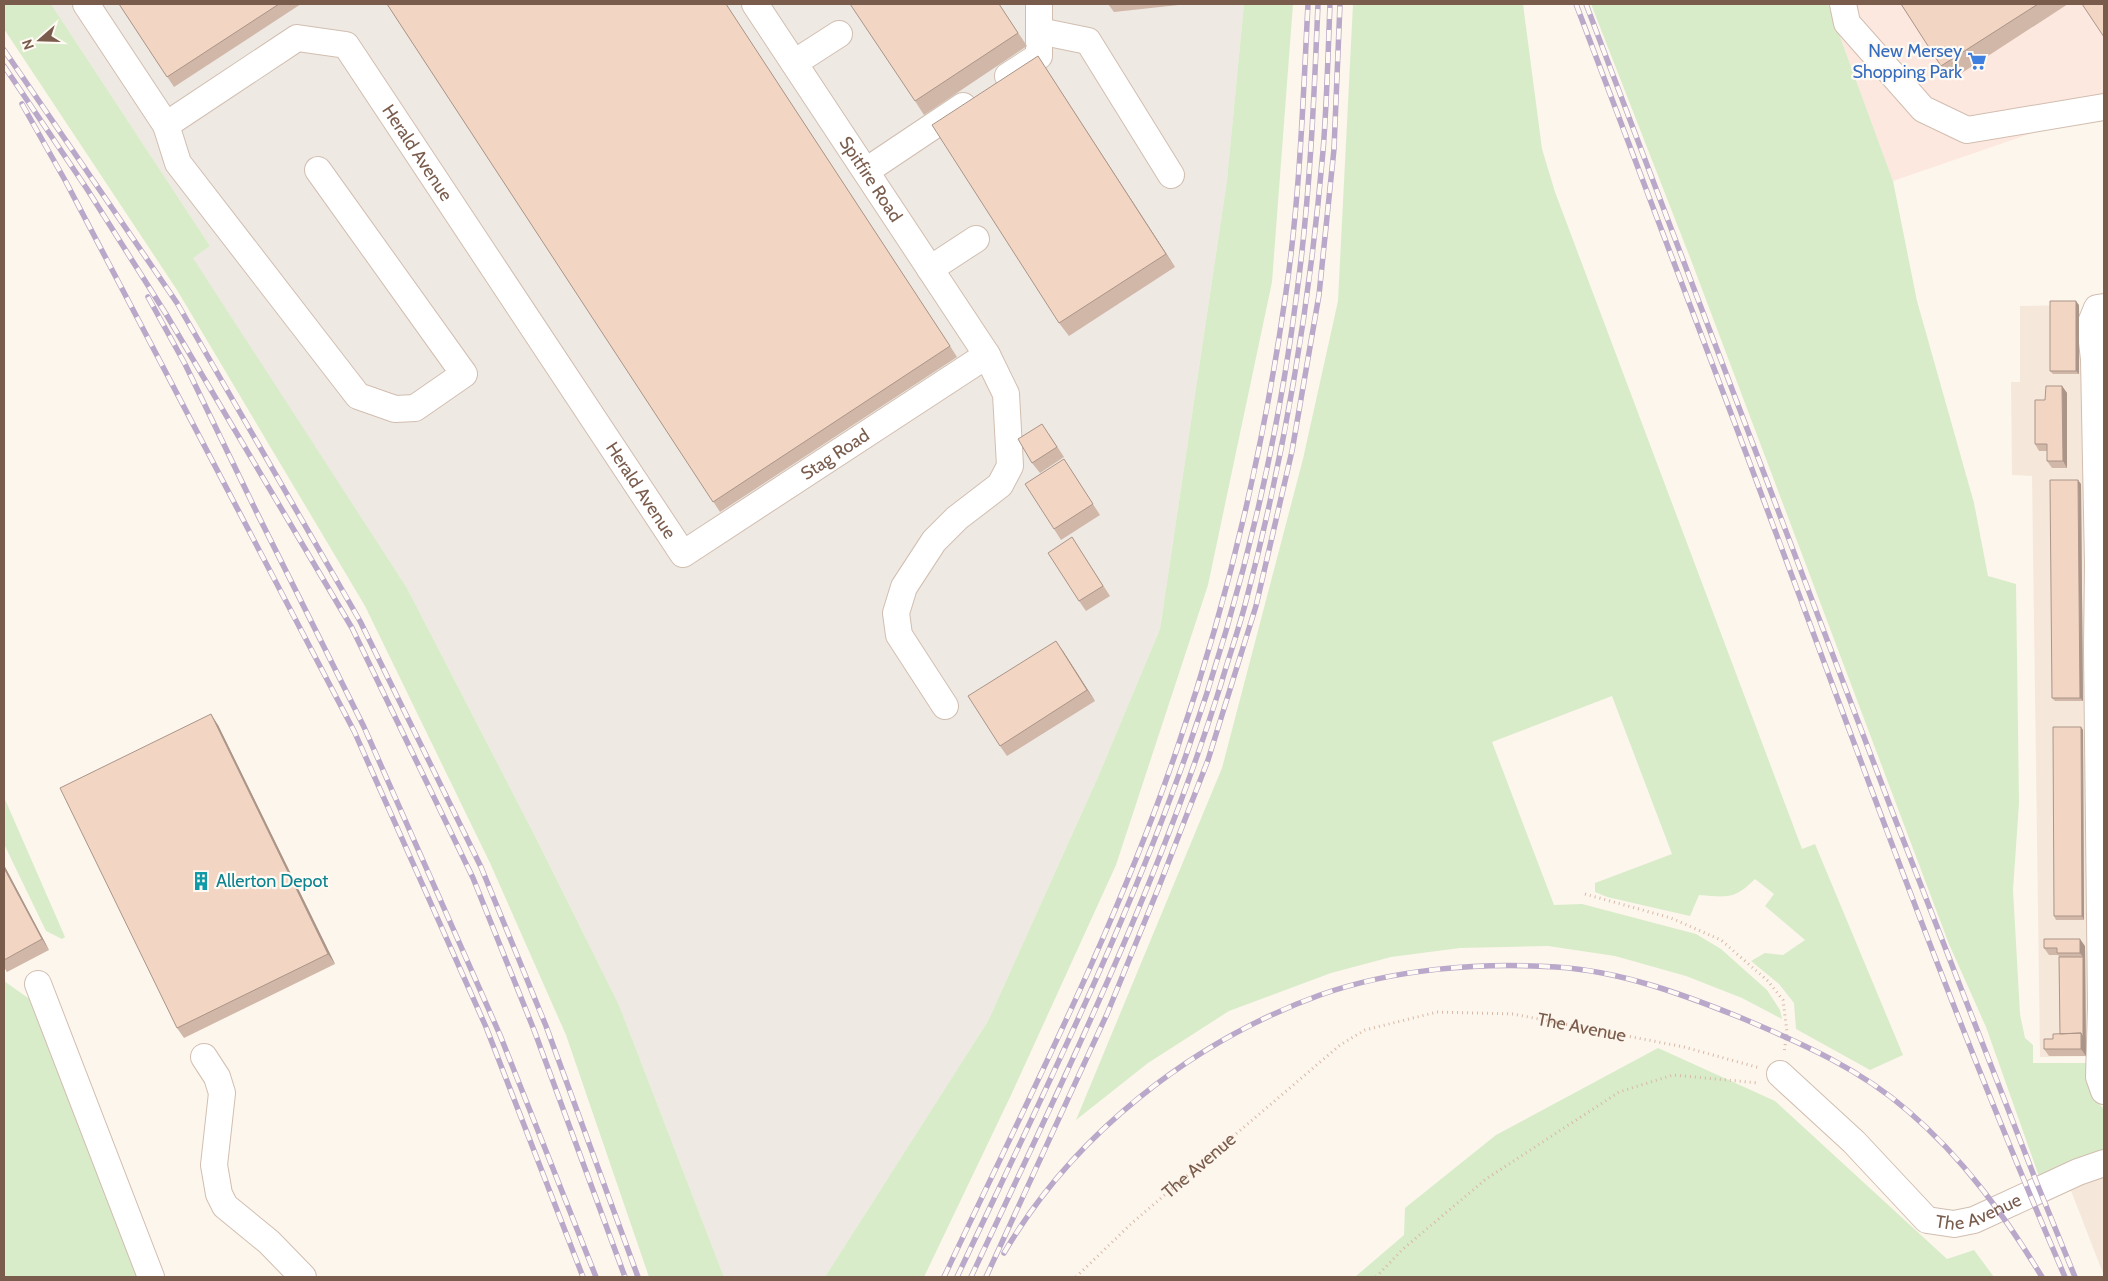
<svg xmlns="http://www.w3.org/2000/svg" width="2108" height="1281" viewBox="0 0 2108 1281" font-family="Cabin,sans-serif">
<rect width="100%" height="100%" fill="#fdf6ec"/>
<path fill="#f5e8da" d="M2079,305L2081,321L2104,316V1056L2040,1057L2032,476L2012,475L2011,382H2020V306Z
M2104,1177V1276L2070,1188Z"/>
<path fill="#fde8e0" d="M1828,4H2104V119L2038,131L1893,181Z"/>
<path fill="#efe9e4" d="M51,4H1244L1227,180L1160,629L1098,777L988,1021L825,1277H724L619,1005L535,836L407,588L192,258L210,246Z"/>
<path fill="#d8ecc9" d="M4,4H51L210,246L193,258L407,588L535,836L619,1005L724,1277H649L566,1035L490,863L365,606L177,290L4,29Z
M1244,4H1293L1272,282L1208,585L1116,865L1012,1093L924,1277H825L988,1021L1098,777L1160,629L1227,180Z
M1353,4H1523L1542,149L1555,192L1802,849L1815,844L1903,1055L1870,1070L1796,1029L1794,1003L1779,984L1751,961L1765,953L1783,955L1805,940L1765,906L1774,894L1755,879C1734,900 1727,897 1699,895L1690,916L1607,897L1595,892V883L1672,854L1612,696L1492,742L1554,905L1582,904L1696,934L1721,949L1767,990L1780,1010L1782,1019L1742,998L1686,976L1615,956L1548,946L1460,948L1391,957L1331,973L1229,1011L1148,1063L1076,1120L1222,768L1303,459L1338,301Z
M1591,4H1828L1893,181L1917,301L1974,503L1988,576L2016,584L2019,803L2013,890L2020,1014L2025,1038L2033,1045V1063H2086C2089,1082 2091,1095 2104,1109V1153L2039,1176L2036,1168L1986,1027L1949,944L1691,260Z
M4,797L65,937L62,939L46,931L4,844Z
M4,981L38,1005L145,1277H4Z
M1658,1048L1775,1101L1947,1259L1974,1250L1994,1277H1355L1404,1235L1405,1208L1496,1135Z"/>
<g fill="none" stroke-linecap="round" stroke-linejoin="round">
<g stroke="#d1beb0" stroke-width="28">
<g id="minor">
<path id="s2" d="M86,4L166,125L297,38L346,45L683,554L987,355"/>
<path id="s3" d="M755,4L987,355L1006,394L1010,466L1000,485L957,518L934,541L904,587L896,613L899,635L945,706"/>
<path d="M1843,4L1847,23L1923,109L1967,130L2104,107"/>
<path d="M1039,31L1088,41L1171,175"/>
<path d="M794,63L839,34"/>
<path d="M1008,76L1039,56V4"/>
<path d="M166,125L178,163L358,396L395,409L415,408L464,374L318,170"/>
<path d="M866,171L963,106"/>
<path d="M930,269L976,239"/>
<path d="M2104,307L2097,308L2090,325L2094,359L2098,565L2097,649L2101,1007L2099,1077L2104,1091"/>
<path d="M38,984L151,1277"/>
<path d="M204,1057L217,1077L222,1093L214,1165L219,1194L225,1206L269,1242L303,1277"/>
<path id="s4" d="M1780,1074L1854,1142L1927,1220L1954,1224L1974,1220L2078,1172L2104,1163"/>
</g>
</g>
<g stroke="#d9b8a5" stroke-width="3" stroke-dasharray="1 4" stroke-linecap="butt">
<path d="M1585,894L1671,918L1721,940L1768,981L1783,1000L1787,1032L1784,1053"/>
<path id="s1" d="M1076,1277L1133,1222L1340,1045L1365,1030L1437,1012L1513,1014L1684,1047L1760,1068"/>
<path d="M1376,1277L1403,1249L1486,1179L1619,1092L1673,1075L1759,1083"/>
</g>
<use href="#minor" stroke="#fff" stroke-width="26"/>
<g stroke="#b9a8c9" stroke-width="5.5">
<path id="rail" d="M1576,4C1651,203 1727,401 1801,600C1885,827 1969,1055 2065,1277
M1586,4L1892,811L2036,1181L2075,1277
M4,50L177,303L360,621L481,867L546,1026L638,1277
M4,66L87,189L166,314L352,628L473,878L534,1030L625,1277
M22,104L66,182L354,731L486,1027L583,1277
M148,297L185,364L258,515L364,727L500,1035L596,1277
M1004,1253C1073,1135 1191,1042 1320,995C1394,969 1478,962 1556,967C1621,971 1685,995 1744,1019C1803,1044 1860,1069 1908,1111C1963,1158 2005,1216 2042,1277
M944,1277C1026,1103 1115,931 1177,749C1228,601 1264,447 1286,292C1300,196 1303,100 1308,4
M957,1277C1038,1105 1123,934 1186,755C1239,605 1277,449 1297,292C1310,196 1314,100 1318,4
M971,1277C1062,1083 1157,889 1221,684C1229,656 1239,629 1246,601C1285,453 1310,303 1323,151C1327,102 1328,53 1330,4
M986,1277L1107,1014L1160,884L1208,760L1256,606L1292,451L1319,295L1334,149L1340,4"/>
</g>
<use href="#rail" stroke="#fffaf3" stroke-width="4" stroke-dasharray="11" stroke-linecap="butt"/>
</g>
<path fill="#d1b7a8" d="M119,4H301L174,87Z
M387,4H726L957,357L720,512Z
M999,4L1027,46L924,115L915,101Z
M1108,4H1188L1114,12Z
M1901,4H2068L1951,80Z
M1038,56L1175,267L1069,336L1059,323Z
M2079,305V374H2053L2050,371Z
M2062,386L2067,393V468H2052L2047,461V451H2039L2035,444L2045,400Z
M1049,434L1064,457L1040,473L1032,463Z
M1064,459L1100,515L1061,540L1054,529Z
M2081,484L2083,701H2055L2052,698Z
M1072,537L1110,596L1086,611L1079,601Z
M1063,651L1095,701L1007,756L1000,746Z
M218,725L335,964L184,1038L177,1028Z
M2081,727L2083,730L2084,920H2056L2054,916Z
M4,865L49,950L7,972L4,967Z
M2085,946L2086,1056H2049L2044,1049L2053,1039L2060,1034L2059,957L2058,955H2049L2044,948Z"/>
<path fill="#aa9588" d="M726,4L957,357L950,346Z
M1038,56L1047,70L1175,267L1166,254Z
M2076,301L2079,305V374L2076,371Z
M2062,386L2067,393V468L2063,461Z
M2078,480L2081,484L2083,701L2080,698Z
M1056,641L1063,651L1095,701L1087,690Z
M211,714L218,725L335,964L328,954Z
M2081,727L2083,730L2084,920L2082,916Z
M4,865L49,950L42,939L4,868Z
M2080,939L2085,946L2086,1056L2081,1049L2083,957L2080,953Z"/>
<path fill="#f3d5c3" stroke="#aa9588" d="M119,4H279L167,77Z
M387,4H726L950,346L713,502Z
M850,4H999L1018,33L915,101Z
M1901,4H2038L1941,66Z
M2082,4H2104V37Z
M1038,56L1166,254L1059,323L932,125Z
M2050,301H2076V371H2050Z
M2046,386H2062L2063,461H2047V444H2035V400H2045Z
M1042,424L1057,447L1032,463L1018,439Z
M1064,459L1093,504L1054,529L1025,484Z
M2050,480H2078L2080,698H2052Z
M1072,537L1103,586L1079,601L1048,553Z
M1056,641L1087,690L1000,746L968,696Z
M211,714L328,954L177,1028L60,788Z
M2053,727H2081L2082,916H2054Z
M4,868L42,939L4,960Z
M2044,939H2080V953H2057V948H2044Z
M2059,957H2083V1037L2081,1033L2060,1034Z
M2081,1033V1049H2044V1039H2053V1034Z"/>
<defs>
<g id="supermarket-bare" transform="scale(1.5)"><path d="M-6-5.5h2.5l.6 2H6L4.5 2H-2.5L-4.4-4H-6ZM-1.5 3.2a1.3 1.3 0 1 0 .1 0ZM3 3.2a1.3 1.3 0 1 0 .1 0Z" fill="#3f7fe0" stroke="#fffaf3" stroke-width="2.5" paint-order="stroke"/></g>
<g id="building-bare" transform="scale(1.5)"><path d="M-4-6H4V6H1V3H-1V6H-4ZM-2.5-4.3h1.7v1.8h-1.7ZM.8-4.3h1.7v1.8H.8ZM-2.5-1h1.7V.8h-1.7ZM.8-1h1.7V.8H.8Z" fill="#0f9aa8" stroke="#fffaf3" stroke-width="2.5" paint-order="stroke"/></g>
</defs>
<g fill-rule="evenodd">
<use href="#supermarket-bare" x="1977" y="61"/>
<use href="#building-bare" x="201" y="881"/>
</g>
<g text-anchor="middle" stroke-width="4.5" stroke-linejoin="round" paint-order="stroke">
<g font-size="18" fill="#366cbe" stroke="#fffaf3" text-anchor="end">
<text x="1962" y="57">New Mersey<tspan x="1962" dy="21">Shopping Park</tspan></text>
</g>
<g font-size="18" fill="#7a5c4d" stroke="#fffaf3">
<text dy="6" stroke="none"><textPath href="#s2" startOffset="481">Herald Avenue</textPath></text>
<text dy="6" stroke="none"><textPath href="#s3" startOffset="210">Spitfire Road</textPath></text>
<text dy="6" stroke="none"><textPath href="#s2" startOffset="1144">Stag Road</textPath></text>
<text dy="6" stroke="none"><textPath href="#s2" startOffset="886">Herald Avenue</textPath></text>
<text dy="6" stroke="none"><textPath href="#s1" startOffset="601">The Avenue</textPath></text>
<text dy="6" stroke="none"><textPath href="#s1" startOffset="166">The Avenue</textPath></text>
<text dy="6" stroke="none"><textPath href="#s4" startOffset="261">The Avenue</textPath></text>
</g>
<g font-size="18" fill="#0d838f" stroke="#fffaf3" text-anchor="start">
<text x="216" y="887">Allerton Depot</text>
</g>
</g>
<rect width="2108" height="1281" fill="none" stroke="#7a5c4d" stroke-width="10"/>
<g transform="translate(40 40) rotate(250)" stroke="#fffaf3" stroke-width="4" paint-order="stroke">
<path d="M0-4L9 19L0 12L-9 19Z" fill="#7a5c4d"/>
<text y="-8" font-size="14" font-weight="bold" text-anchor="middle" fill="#7a5c4d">N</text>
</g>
</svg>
